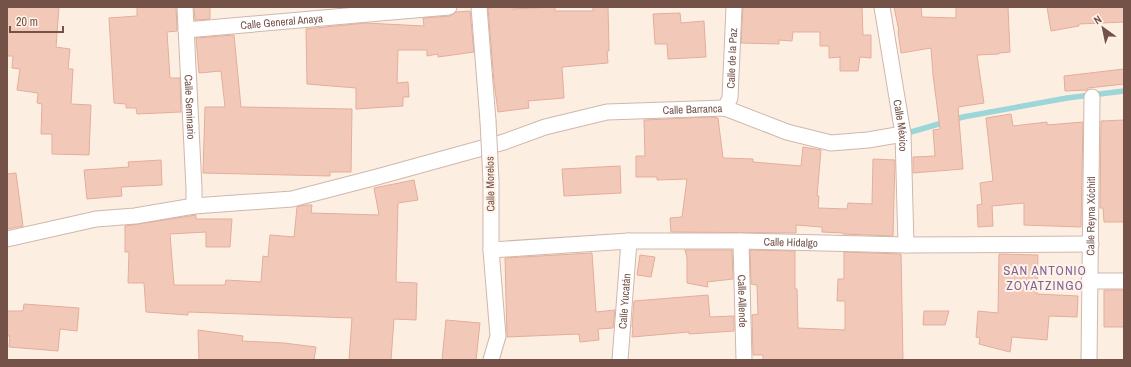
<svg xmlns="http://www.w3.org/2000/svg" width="1131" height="367" viewBox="0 0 1131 367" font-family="'Archivo Narrow',sans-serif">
<rect width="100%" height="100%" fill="#fcefe2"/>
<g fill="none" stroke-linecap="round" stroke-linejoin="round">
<path stroke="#9dd6d8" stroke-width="5.5" d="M904,134L963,117L1067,98L1124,91"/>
</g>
<path fill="#f2c9b9" stroke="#e5ad99" d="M7,7H59L56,47L70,49L68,69H73L71,104L91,105L89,155L52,154V134H41L42,104L37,103L38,93L17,90L20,69L12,68L13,56H7Z
M137,7H176L177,31L167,32L170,78H180L181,112L137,114L136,108H126V104L114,103L109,18L137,16Z
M194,7H210V19L195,20Z
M491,7H512V9L555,7V11H593V7H608L609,51H607L608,63L562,67L564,98L528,101L529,108L498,112L494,82L488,8H491Z
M743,7H862L863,35H871V58L860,57L858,71H840V57L829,58V46H820V32H793L792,41L779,40V44L741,43Z
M894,7H921L922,17L956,18V7H1008L1010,52L999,53V54L977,55L984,103L958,107L963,169L913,173V157L935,156L933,130L940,129L933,75L931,48L901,53L898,31H899Z
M1047,7H1124V22L1079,24V26L1051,31Z
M470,11L474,52L438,57V54L427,56V50H398L397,83L408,82L409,97H403V106L356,109V88L307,84L306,29L365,23L424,26L423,18L450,16L456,12Z
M680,13L681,23L704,21L706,57L668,59L667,44H655L653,14Z
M234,35L241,107L352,109L351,172H330V176L203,173L205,107H225L221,71L199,73L196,38Z
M1124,69V84L1088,88L1087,90L1065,91L1064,76Z
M1011,114L1013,126L1047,122V125L1083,122L1081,227L1024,225V203L992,206L993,226L978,227L977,205L982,204L980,183L993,181L986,118Z
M711,117L718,118L723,158L753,159V162L801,166L803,147L821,150L817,196H819L818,208L847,209L848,203L872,204L873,159L895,160L893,236L843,234V233L822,232V227L796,225V233L671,232L670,218L682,217L687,179L657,180V177H636V156H645L644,120Z
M1124,120V222H1104L1103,208H1100L1101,121Z
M161,160L162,185L121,187L122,196L87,199L84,170L129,167L128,162Z
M620,166L621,193L564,196L562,169Z
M16,173L23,226L7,229V174Z
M414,180L418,200L398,203L396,282L417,283L416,320L394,319L391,360H349L352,318L188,312V315L146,312L144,283H128L129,252H125V226L196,215V219H232L230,247H206V232L170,234L174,285H225L226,280L261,282L263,256L268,257L270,235L294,237L297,207L305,205H312L311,213L379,215L374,188Z
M685,250H732L733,279L707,282L708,287L687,283V258Z
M750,250L795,251V289H797L798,328L845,330V301H837L838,279H844V252L901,254L903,360H763V355H753L752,315L758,314L757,285L751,284Z
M592,253L596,312L615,310L613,328L598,329L599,340L580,342L579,334L507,337L505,258Z
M999,254L1038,255L1037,294L1078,296L1077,317L1049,316L1047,340L1012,337L1010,352L979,344L980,338L976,337L978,311L998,313Z
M640,255L655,257L651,277L637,275Z
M1104,290H1124V327H1104Z
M708,295L710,317L734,316V331L689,334V332L632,337L633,327H632L634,301Z
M24,304L79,308L77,331L60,329L58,351L9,347L10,336H7V311H23Z
M924,311H949L945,325H923Z
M446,320L480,323L476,360H442Z
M198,330L243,336L242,341L284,343L316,347L314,360H199Z"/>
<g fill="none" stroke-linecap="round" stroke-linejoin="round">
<g stroke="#d0b7ac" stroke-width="17">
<g id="street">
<path id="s1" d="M185,7L194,188V206"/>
<path d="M479,7L488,121"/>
<path id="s2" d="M882,7L903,134L906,245"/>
<path id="s3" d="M186,30L449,7"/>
<path id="s4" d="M725,108L730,98L734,7"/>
<path id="s5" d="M7,239L96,219L135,216L194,206L292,199L377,177L504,142L545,127L607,112L725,108L787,132L831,143L868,140L903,134"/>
<path id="s6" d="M741,241L744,360"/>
<path id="s7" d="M491,250L629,241H741L906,245L1091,244"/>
<path d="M1089,281H1124"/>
<path d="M491,360L498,336L491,250V181"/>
<path id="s8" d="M620,360L629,241"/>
<path id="s9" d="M1089,360L1092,97"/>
</g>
</g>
<use href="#street" stroke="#fff" stroke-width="15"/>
<g stroke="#d0b7ac" stroke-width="17" stroke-linecap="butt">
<path id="street-bridge" d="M488,121L491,181"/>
</g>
<use href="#street-bridge" stroke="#fff" stroke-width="15"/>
</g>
<g text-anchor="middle" stroke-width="4" stroke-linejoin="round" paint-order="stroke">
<g font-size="11" fill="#745248" stroke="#fff3e8">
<text dy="4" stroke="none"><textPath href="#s3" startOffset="96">Calle General Anaya</textPath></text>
<text dy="4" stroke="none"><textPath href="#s4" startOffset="51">Calle de la Paz</textPath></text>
<text dy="4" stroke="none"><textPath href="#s1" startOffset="100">Calle Seminario</textPath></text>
<text dy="4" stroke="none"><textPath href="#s5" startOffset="701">Calle Barranca</textPath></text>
<text dy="4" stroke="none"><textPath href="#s2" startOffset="120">Calle México</textPath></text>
<text transform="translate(490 184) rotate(-91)" y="4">Calle Morelos</text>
<text dy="4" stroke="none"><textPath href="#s9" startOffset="144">Calle Reyna Xóchitl</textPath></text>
<text dy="4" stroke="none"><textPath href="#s7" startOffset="300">Calle Hidalgo</textPath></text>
<text dy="4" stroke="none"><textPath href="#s8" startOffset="59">Calle Yucatán</textPath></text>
<text dy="4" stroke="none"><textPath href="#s6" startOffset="60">Calle Allende</textPath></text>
</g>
<g font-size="13" letter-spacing="1" fill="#806398" stroke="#fff3e8">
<text x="1045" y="275">SAN ANTONIO<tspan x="1045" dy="15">ZOYATZINGO</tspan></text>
</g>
</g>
<rect width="1131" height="367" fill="none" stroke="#745248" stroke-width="16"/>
<g transform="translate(1103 28) rotate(327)" stroke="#fff3e8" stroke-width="3" paint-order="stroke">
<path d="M0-3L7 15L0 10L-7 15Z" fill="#745248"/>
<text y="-6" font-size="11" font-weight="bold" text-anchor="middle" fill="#745248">N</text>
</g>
<path d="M10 26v6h53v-6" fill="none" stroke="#745248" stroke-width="2"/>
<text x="16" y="26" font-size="12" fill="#745248" stroke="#fff3e8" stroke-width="3" paint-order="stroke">20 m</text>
</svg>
